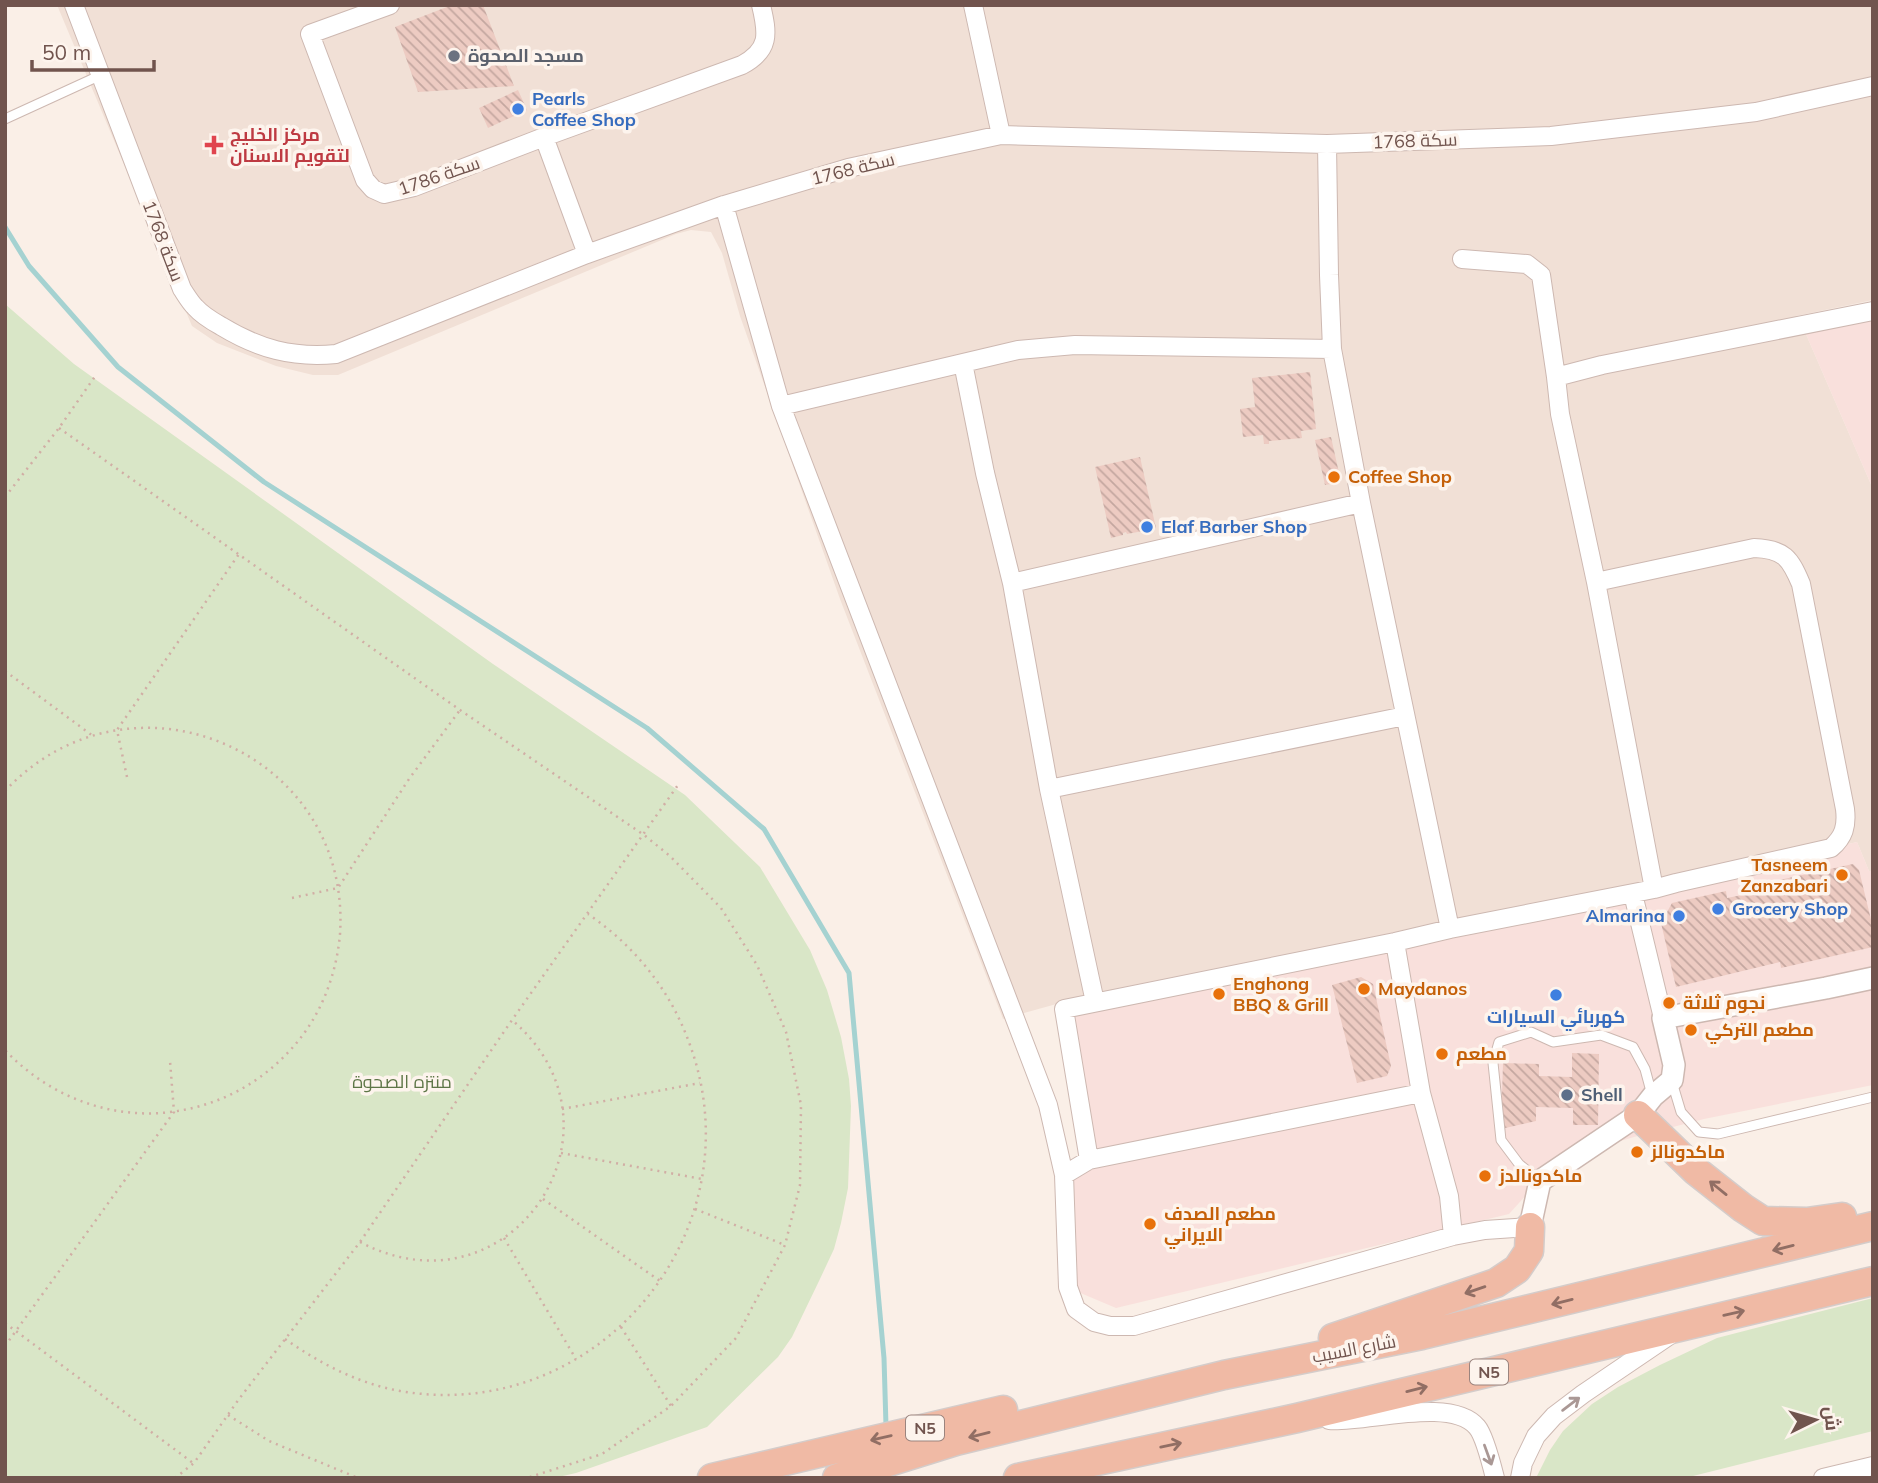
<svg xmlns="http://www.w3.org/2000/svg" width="1878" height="1483" viewBox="0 0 1878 1483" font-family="Mulish,Cairo,sans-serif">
<defs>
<pattern id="building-back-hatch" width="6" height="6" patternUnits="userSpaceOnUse" patternTransform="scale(1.75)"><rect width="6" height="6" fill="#edcbc2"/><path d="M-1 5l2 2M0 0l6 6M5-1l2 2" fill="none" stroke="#c4a7a0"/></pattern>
</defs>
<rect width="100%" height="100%" fill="#faefe7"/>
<path fill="#f1e0d6" d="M57,5H1873V300L1796,316L1802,325L1873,489V871H1869L1857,842L1676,883L1060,1003L1003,1019L840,599L740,316L722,253L711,232L691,230L676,234L338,375H313L276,366L217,343L192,326Z"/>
<path fill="#f9e0dc" d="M1873,311V489L1802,325Z
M1857,842L1869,871H1873V1085L1704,1119L1634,1137L1559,1159L1509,1214L1116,1308L1071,1289L1064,1175L1089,1159L1064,1009L1654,889Z"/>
<path fill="#d9e6c7" d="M5,304L74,364L493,664L685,795L760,867L810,950L827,990L841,1037L849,1079L851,1106L848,1188L841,1223L834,1249L819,1281L792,1337L778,1357L707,1427L576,1473L554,1478H5Z
M1873,1298V1431L1685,1478H1536L1550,1450L1563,1431L1592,1404L1618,1387L1660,1365L1717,1338Z"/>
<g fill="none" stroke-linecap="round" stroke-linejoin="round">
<path stroke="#a5d2d1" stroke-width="5" d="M5,227L29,266L118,367L264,482L647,728L764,829L849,973L884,1358L886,1426"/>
</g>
<path fill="url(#building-back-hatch)" d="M452,5H483L514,86L418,92L395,27Z
M518,90L527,110L488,128L479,108Z
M1310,372L1316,429L1301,431L1302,438L1269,441V444H1264L1263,435L1243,437L1240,409L1255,407L1252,378Z
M1331,437L1341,482L1325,485L1315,440Z
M1140,457L1156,528L1146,530L1145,528L1143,529V531L1127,534L1126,532L1123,533V535L1111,538L1095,467Z
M1853,864L1859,870L1873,928V947L1781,968L1780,962L1676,987L1661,923L1672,903L1726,891L1727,898L1777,888L1775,881Z
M1361,977L1373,984L1391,1066L1387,1076L1357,1083L1332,985Z
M1572,1053L1599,1054L1598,1125H1573V1108L1536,1107V1121L1501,1129L1503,1063L1539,1064V1076L1572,1077Z"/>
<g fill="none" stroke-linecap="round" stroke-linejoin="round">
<g stroke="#cdb8b1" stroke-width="11">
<path id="service" d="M5,119L101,75
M1672,1082L1681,1112L1699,1132L1718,1134L1873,1097
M1540,1181L1519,1164L1501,1140L1493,1063L1499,1042L1531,1032L1553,1042L1601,1035L1633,1047L1645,1069L1652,1095"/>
</g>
<g stroke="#cdb8b1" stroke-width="20">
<path id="minor" d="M74,5L182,289C186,295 190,302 195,307C202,315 212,321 221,326C259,349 292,358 336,354L587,254L724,205L848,168L1001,135L1327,144L1551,136L1756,112L1873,86
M390,5L310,34L365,180L373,189L384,194L414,187L544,137L742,65C770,50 768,34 761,5
M973,5L1001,135
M544,137L587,254
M1327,144L1329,275L1332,349L1361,503L1450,929
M724,205L781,406L1048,1105L1064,1175L1068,1287L1076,1309L1094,1322L1110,1326H1134L1453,1236L1449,1196L1421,1093L1395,942
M1462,259L1527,264L1541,275L1556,377
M963,363L985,473L1012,583L1049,789L1095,1002
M781,406L1018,350L1075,345L1332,349
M1012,583L1361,503
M1049,789L1405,716
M1654,889L1596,582L1560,414L1556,377L1602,365L1873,311
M1633,894L1663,1018
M1089,1160L1064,1009L1395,942L1450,929L1654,889L1676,883L1831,848C1844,837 1847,826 1845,809L1801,584C1790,558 1784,549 1754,548L1596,582
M1064,1175L1089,1160L1421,1093
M1453,1236L1485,1230L1530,1227
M1329,1420C1366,1423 1451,1396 1477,1427C1484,1435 1492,1466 1495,1478
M1520,1478L1523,1463L1536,1436L1554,1416L1583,1394L1670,1335
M1823,1478L1873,1466"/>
</g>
<g stroke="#cdb8b1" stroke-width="24">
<path id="tertiary" d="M1530,1227L1540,1181L1638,1115L1653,1096L1672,1080L1674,1065L1663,1018L1826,988L1873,978"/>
</g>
<g stroke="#d4ccca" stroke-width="31">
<path id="trunk" d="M1638,1115L1696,1171L1743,1208L1763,1221L1807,1222L1842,1217
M1333,1338L1496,1283L1517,1269L1529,1251L1530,1227
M712,1478L1003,1410
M837,1478L956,1441L1224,1375L1422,1335L1873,1226
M1018,1478L1297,1418L1873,1281"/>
</g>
<path stroke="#d1aea5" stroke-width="2.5" stroke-dasharray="2 5" stroke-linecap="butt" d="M59,428L460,710L644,835L670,856L721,908L757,965L786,1032L801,1105L800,1185L785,1245L736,1338L671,1406L602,1454L527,1478
M5,497L59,428L96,375
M5,671L93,736
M127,777L117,730L239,554
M5,791C130,657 352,751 340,934C337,969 325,1004 305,1032C276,1072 235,1099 188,1109C121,1124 52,1100 5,1050
M292,898L338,888L409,779L460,710
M562,1109L700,1083
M561,1153L702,1179
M543,1199L660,1281
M695,1209L785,1245
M504,1238L576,1359
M360,1242C510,1321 639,1129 512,1020
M5,1323L193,1463
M621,1327L671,1406
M285,1339C321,1364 357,1383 400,1391C597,1425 758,1232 690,1045C671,991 635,946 588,914
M5,1346L174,1112L170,1061
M228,1415L269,1441L358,1478
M175,1478L194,1463L239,1399L360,1242L512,1020L678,785"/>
<use href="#service" stroke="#fff" stroke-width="9"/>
<use href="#minor" stroke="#fff" stroke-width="18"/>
<use href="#tertiary" stroke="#fff" stroke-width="21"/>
<use href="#trunk" stroke="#f0baa5" stroke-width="28"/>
</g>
<defs><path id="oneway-shaft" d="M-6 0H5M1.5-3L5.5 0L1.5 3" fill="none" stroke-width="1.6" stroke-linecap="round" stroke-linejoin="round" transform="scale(1.75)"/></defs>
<g stroke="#916e64">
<use href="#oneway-shaft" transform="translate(1718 1188) rotate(-141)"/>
<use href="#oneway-shaft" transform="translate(1783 1248) rotate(166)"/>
<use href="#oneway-shaft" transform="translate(1475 1290) rotate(161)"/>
<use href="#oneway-shaft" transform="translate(1562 1302) rotate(166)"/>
<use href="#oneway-shaft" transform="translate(1734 1313) rotate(-13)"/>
<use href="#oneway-shaft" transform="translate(1417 1389) rotate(-14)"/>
<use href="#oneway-shaft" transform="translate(979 1435) rotate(166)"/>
<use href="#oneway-shaft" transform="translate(881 1438) rotate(167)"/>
<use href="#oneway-shaft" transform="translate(1171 1445) rotate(-12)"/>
</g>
<g stroke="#aa9895">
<use href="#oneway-shaft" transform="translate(1571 1404) rotate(-37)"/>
<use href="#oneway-shaft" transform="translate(1488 1455) rotate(70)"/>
</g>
<circle fill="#6b7280" stroke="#fdf4ed" stroke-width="2.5" cx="454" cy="56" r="7"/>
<g fill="#3f7fe0" stroke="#fdf4ed" stroke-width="2.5">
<circle cx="518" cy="109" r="7"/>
<circle cx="1147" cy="527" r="7"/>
<circle cx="1718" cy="909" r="7"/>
<circle cx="1679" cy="916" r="7"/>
<circle cx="1556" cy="995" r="7"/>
</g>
<path fill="#e0444e" stroke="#fdf4ed" stroke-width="2.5" d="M210.5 134.5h7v7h7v7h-7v7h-7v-7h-7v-7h7z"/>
<g fill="#e8710a" stroke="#fdf4ed" stroke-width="2.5">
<circle cx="1334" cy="477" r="7"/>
<circle cx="1842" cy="875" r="7"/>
<circle cx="1364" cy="989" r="7"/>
<circle cx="1219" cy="994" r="7"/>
<circle cx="1669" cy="1003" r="7"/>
<circle cx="1691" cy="1030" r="7"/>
<circle cx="1442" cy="1054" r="7"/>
<circle cx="1637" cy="1152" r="7"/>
<circle cx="1485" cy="1176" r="7"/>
<circle cx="1150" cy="1224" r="7"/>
</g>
<circle fill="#5c6f8a" stroke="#fdf4ed" stroke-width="2.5" cx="1567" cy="1095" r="7"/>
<g text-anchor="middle" stroke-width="7" stroke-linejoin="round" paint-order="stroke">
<g fill="#fdf4ed" stroke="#9b847e" stroke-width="2">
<rect x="1470" y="1359.5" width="38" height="25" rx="5"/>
<rect x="906" y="1415.5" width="38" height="25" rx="5"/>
</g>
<g font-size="16" font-weight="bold" fill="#71544e">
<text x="1489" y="1378">N5</text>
<text x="925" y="1434">N5</text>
</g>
<g font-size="18" font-weight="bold" fill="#5b616d" stroke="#fdf4ed" text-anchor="start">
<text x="468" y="62">مسجد الصحوة</text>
</g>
<g font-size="18" font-weight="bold" fill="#366cbe" stroke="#fdf4ed" text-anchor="start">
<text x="532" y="105">Pearls<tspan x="532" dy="21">Coffee Shop</tspan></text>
<text x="1161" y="533">Elaf Barber Shop</text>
<text x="1732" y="915">Grocery Shop</text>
<text x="1665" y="922" text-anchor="end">Almarina</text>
<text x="1556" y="1023" text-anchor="middle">كهربائي السيارات</text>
</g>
<g font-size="18" font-weight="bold" fill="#be3a42" stroke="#fdf4ed" text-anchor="start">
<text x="230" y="141">مركز الخليج<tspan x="230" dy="21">لتقويم الاسنان</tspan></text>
</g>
<g font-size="18" fill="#71544e" stroke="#fdf4ed">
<text transform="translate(1415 141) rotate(-2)" y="6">سكة 1768</text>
<text transform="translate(853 169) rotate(-14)" y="6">سكة 1768</text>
<text transform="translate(439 176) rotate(-19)" y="6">سكة 1786</text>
<text transform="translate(163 241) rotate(69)" y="6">سكة 1768</text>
<text transform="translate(1354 1349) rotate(-11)" y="6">شارع السيب</text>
</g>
<g font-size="18" font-weight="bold" fill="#c56008" stroke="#fdf4ed" text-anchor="start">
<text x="1348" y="483">Coffee Shop</text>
<text x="1828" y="871" text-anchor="end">Tasneem<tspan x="1828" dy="21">Zanzabari</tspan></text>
<text x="1233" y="990">Enghong<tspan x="1233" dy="21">BBQ &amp; Grill</tspan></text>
<text x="1378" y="995">Maydanos</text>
<text x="1683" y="1009">نجوم ثلاثة</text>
<text x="1705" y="1036">مطعم التركي</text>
<text x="1456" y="1060">مطعم</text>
<text x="1651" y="1158">ماكدونالز</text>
<text x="1499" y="1182">ماكدونالدز</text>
<text x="1164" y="1220">مطعم الصدف<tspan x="1164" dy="21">الايراني</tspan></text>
</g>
<g font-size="18" fill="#5e7647" stroke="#fdf4ed">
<text x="402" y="1088">منتزه الصحوة</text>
</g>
<g font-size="18" font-weight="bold" fill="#4e5e75" stroke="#fdf4ed" text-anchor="start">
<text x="1581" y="1101">Shell</text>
</g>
</g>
<rect width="1878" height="1483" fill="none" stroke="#71544e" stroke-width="14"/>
<g transform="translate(1815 1420) rotate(85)" stroke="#fdf4ed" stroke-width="5" paint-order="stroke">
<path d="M0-5L12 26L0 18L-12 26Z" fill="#71544e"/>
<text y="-10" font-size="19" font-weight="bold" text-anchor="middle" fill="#71544e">ش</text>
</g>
<path d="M32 60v10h122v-10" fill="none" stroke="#71544e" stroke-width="3.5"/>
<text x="42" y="60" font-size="21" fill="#71544e" stroke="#fdf4ed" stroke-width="5" paint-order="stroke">50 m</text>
</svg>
